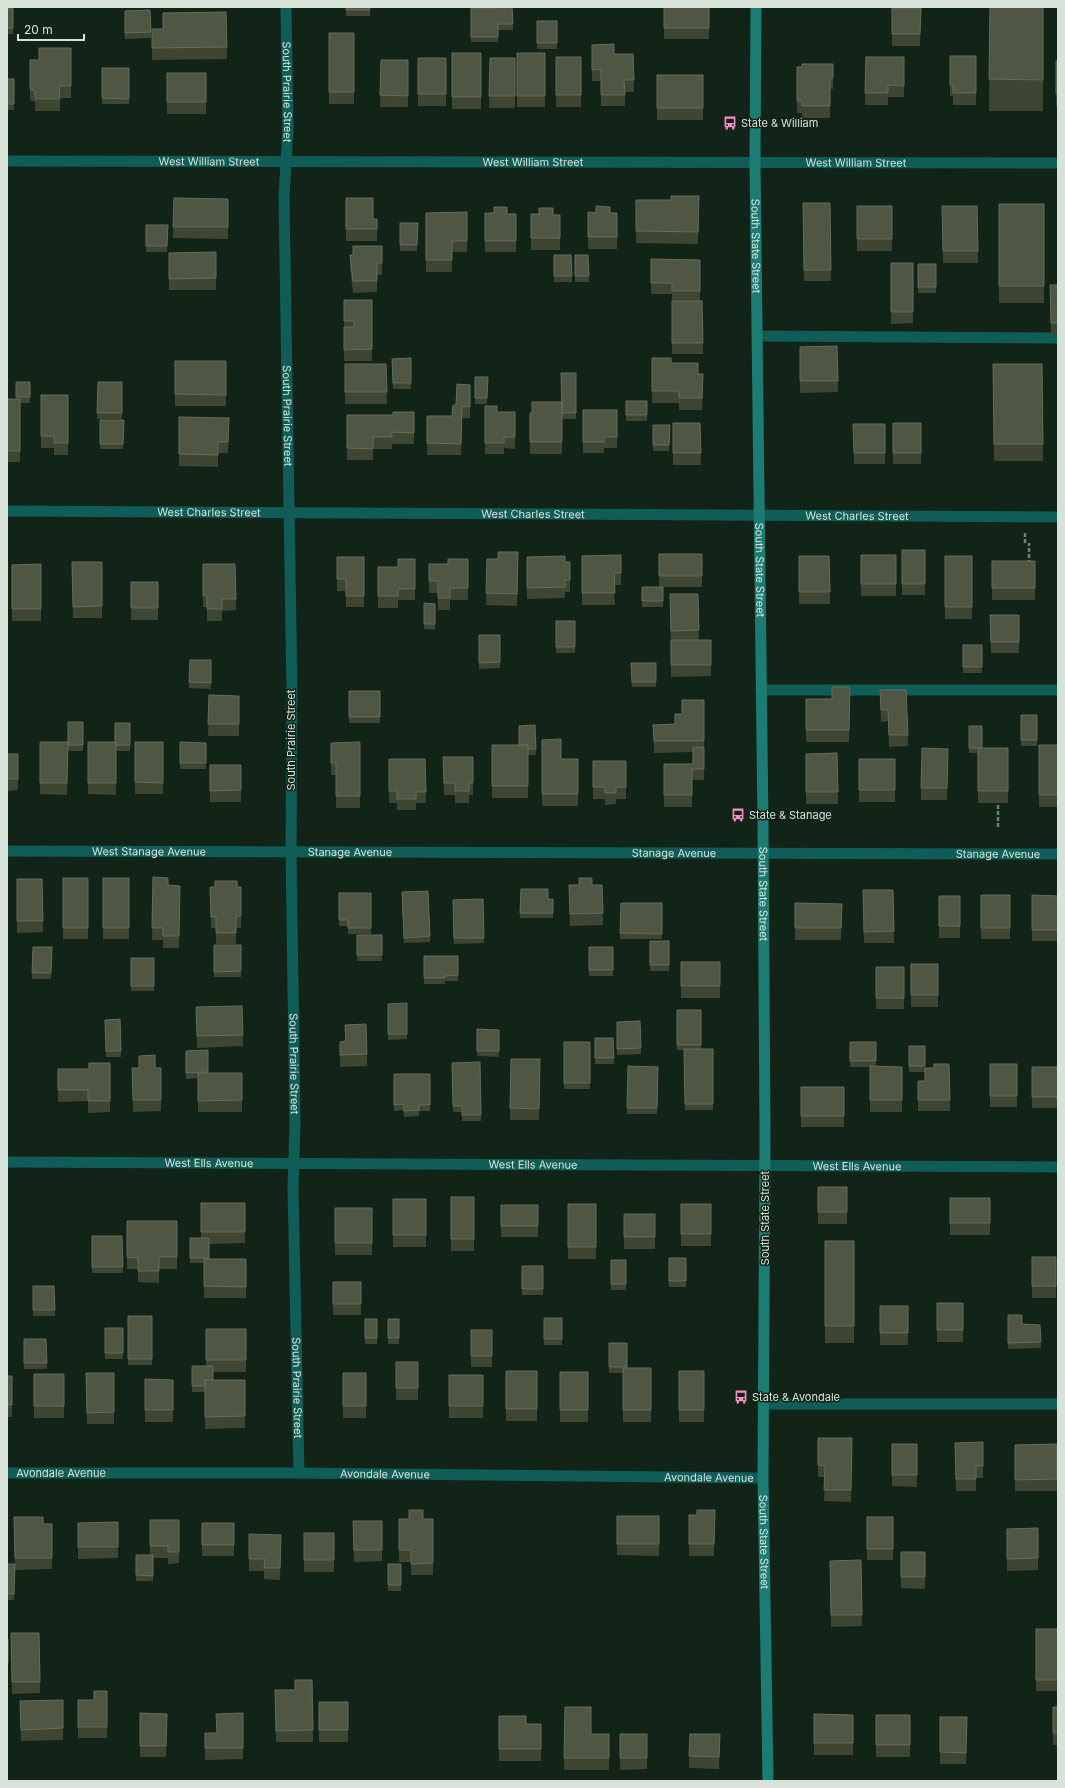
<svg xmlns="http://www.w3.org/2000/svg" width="1065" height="1788" viewBox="0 0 1065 1788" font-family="Inter,sans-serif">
<rect width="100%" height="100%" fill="#122418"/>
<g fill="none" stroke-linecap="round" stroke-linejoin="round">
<path stroke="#728176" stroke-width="2.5" stroke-dasharray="4 2" stroke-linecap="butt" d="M1025,543V533
M1029,564V543
M998,827V803"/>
<path stroke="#105d57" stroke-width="11" d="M757,336L1058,338
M761,690H1058"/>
<g stroke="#105d57" stroke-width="11">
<path id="s1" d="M286,7L288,129L284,196L292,694L291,851L295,1123L293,1188L299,1473"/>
<path id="s2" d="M7,161L1058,163"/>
<path id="s3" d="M7,511L1058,517"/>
<path id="s4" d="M7,851L1058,854"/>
<path id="s5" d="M7,1162L1058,1167"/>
<path d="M765,1404H1058"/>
<path id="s6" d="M7,1473H299L763,1478"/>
</g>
<path stroke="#1c7c74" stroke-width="11" id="s7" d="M756,7L755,162L763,824L765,1136L763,1478L768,1781"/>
</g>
<path fill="#3f4533" d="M346,7H370V16H346Z
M512,7L513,30H498V42H471V8Z
M664,7H709V39H664Z
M990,7H1043V111H989Z
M7,8H13V34H7Z
M892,8H921L920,46H892Z
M125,11L151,32V38L125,39Z
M226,12L227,59L152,60V29H163Z
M537,21H557V49H537Z
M329,33H354V104H329Z
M592,45L614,54H633L634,92H625V106H601V81H592Z
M71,48V98H60V111H35V102L30,100V60H39Z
M452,53H481V109H452Z
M517,53H545V107H517Z
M950,56H976V105H953V96H950Z
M556,57H581V107H556Z
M866,57H904V97H888V105H865Z
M418,58H446V106H418Z
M490,58H515V108H489Z
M381,60H408V107H380Z
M1056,61H1058V106H1056Z
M833,64V89H830V118H802V113H797V67Z
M102,68H129V104H102Z
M167,73H206V114H167Z
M657,75H703V120H657Z
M7,79H14V110H7Z
M699,196L698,244L636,243V200H671Z
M174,198L228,199V239L173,238Z
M346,198L373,219H377V241H346Z
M803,203H830L831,281H804Z
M999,204H1044V303H999Z
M857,206H892V251H857Z
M942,206H977L978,263H943Z
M467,212V252H452V272H426V213Z
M588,212L617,213V249H588Z
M485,213L516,214V252H485Z
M531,214L560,215V250H531Z
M400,223H418L417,251H400Z
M146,225H168L167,252H146Z
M216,252V290H169V253Z
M350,255L382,263V275H377V292L353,293L350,267Z
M554,255H571L572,282H554Z
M575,255H588L589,282H575Z
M651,259L700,260V301H702L703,354H672V294H651Z
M891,263H913V323L891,324Z
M918,264H936V293H918Z
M1050,285H1058V335H1051Z
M344,300H372V361H344Z
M837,346L838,392L800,393V347Z
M411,358V389H393L392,359Z
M652,358L671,363L698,374H703L702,410H679V403H652Z
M175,361H226V406H175Z
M345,364H386L387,404H345Z
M993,364H1042L1043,461H994Z
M576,373V419H562V417V454H530V413L562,402Z
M475,377H488L487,404H475Z
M16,382H30V403H20V462H7V399H16Z
M98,382H122V419H97Z
M470,385V418H462L461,455H427V416H452L456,405Z
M41,395H68V455H54V448H41Z
M626,401H647V421H626Z
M485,406L497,412H515V449L504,448V454H485Z
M583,410H617V448H604V453H583Z
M414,412V444H392V449H373V460H347V415H393Z
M179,417L229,418L228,453H218V467L179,466Z
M100,420H124L123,449H100Z
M673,423H700L701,465H673Z
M893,423H921V464H893Z
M853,424H885V464H854Z
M653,425H670L669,451H653Z
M902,550H925V595H902Z
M518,552L517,606L486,605L487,559H498Z
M659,554H702V587H659Z
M621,555V585H614L615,605H582V556Z
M861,555H896V596H861Z
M799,556H829L830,604H799Z
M945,556H972V619H945Z
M337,557H364V607H346V591H337Z
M527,557L565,562H570V592H565V598L527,599Z
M415,559V600H398V608H378V567H398Z
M468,559V600H450V610H438V593H429V564H448Z
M992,561H1035V600H992Z
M72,562H102V618H73Z
M41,564V621H12V565Z
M203,564H235L236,610L222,611V621H207V607H203Z
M131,582H158V620H131Z
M642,587H663V607H642Z
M670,594H698L699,640H711V676L671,677Z
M424,603L435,604V630L424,629Z
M990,615H1019V653H991Z
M556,621H575V653H556Z
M479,635H500V668L479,669Z
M963,645H982V673H963Z
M190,660H211V689L189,688Z
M631,663H656V687H632Z
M850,687L849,742H806V699H832Z
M880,690L908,735V746L889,747L888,721L881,722Z
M349,691H380V723H349Z
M209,695L239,696V736H208Z
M704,700V780H692V807H664V764H693V752L654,753L653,725L675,724L682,714Z
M1021,715H1037V746H1021Z
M83,722V751H68L67,795L40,794V742H68Z
M130,723V751H116V795L88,794V742H115Z
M535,725L536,755H528V798H492V745H519Z
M969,726L982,748H1008V803H978V753H969Z
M542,740L561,759H578V806H542Z
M135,742H163V794H135Z
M180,742L206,743V769H180Z
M360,742V808H336V775H331V743Z
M1039,745H1058V807H1039Z
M948,749L947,800H921V788Z
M837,753L838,804H806V754Z
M7,754H18V790L7,791Z
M443,757H473V795H469V803H455V795H444Z
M389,759H425L426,803H416V810H397V803H389Z
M859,759H895V802H859Z
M593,761H626V799H616V804L605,805V799H593Z
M210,765H241V802H210Z
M153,877L168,885L180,886L179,948H163V940H152Z
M63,878H88V939H63Z
M103,878H129V939H103Z
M17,879H42L43,932L17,933Z
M569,885H602L603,925L570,926Z
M210,887H241V928H236V944H216V928H211Z
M521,889L548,899H553V918H520Z
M863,890H893L894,943H864Z
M339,893H371V934H348V926H339Z
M981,895H1010V939H981Z
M1032,895L1058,896V941H1032Z
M939,896H960V938H939Z
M402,898L430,936V942L404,943Z
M483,899L484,943L454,944L453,900Z
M621,903H662V939H620Z
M795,903L842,904L841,940H795Z
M357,935H382V961H357Z
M650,941H669V971H650Z
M214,945H241V977H214Z
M33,947H52L51,979H32Z
M589,947H613V976H589Z
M424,956H458V981H445V984H424Z
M131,958H154V991H131Z
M681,962H720V998H681Z
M911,964H938V1007H911Z
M876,967H904V1009H876Z
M407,1003V1039L388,1040V1004Z
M196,1007L243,1035V1046L197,1048Z
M677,1010H701V1049H713V1110H685L684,1050H677Z
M120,1019L121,1057H106L105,1020Z
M640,1021L641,1054L617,1055V1022Z
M345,1025L367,1054V1066L340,1067V1042L345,1041Z
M477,1029L499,1030V1057L477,1056Z
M595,1038H613L614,1064H595Z
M564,1042H590V1089H564Z
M850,1042H876V1067H902V1112H870V1067H850Z
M909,1046H925V1072H909Z
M208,1050V1073H242V1112H198V1078L186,1079V1051Z
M511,1059H540L539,1120H510Z
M480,1062L481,1121H462V1112H453L452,1063Z
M110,1063V1112L88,1113V1101L58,1102V1069H89Z
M949,1064L950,1111H918V1081H925L934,1068Z
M990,1064H1017V1107H990Z
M628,1066L658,1067L657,1114H627Z
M1032,1067H1058V1108H1032Z
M132,1068H161V1111L133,1112Z
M394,1074H430V1111H419V1116L404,1117L403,1110L394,1111Z
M801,1087H844V1127H801Z
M818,1187H847V1224H818Z
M451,1197H474V1251H451Z
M950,1198H990V1235H950Z
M393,1199H426V1247H393Z
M201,1203H245V1243L209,1244V1259H246V1298H204V1263H190V1238H201Z
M568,1204H596V1259H568Z
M681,1204H711V1246H681Z
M501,1205H538V1237H501Z
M335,1208H372V1255H335Z
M624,1214H655V1249H624Z
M127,1221H177V1269H159V1283L138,1282V1269H127Z
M92,1236H122L123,1273H92Z
M825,1241H854V1343H825Z
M1032,1257H1056V1298H1032Z
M669,1258H686V1287H669Z
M611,1260H626V1290H611Z
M522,1266H543V1295H522Z
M333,1282H361V1315H333Z
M33,1286H54L55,1316H33Z
M937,1303H963V1342H937Z
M880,1306H908V1345H880Z
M1008,1315L1022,1324L1040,1325L1041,1348L1008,1349Z
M128,1316H152V1365H128Z
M544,1318H562V1345H544Z
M365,1319H377V1344H365Z
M388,1319H399V1344H388Z
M105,1328H123V1359H105Z
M206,1329H246V1372H213V1380H245V1428L205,1429V1392H192V1366H206Z
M471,1330H492V1367H471Z
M24,1339H46L47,1369H24Z
M609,1343H627V1368H651V1422H623V1373H609Z
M396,1362H418V1400H396Z
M506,1371H537V1421H506Z
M679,1371H704V1422H679Z
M560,1372H588V1422H560Z
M86,1373H114V1424H87Z
M343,1373H366V1418H343Z
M34,1374H64V1418H34Z
M449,1375H483V1418H449Z
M7,1376H12V1417H7Z
M145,1379L173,1380V1422H145Z
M818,1438L852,1450L851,1502L824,1501L825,1477H818Z
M983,1442V1478H976V1491H956L955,1455Z
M892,1444H917V1487L892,1486Z
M1057,1444V1491H1015V1445Z
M715,1510L714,1556H689V1515H697Z
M617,1516H659V1556L617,1555Z
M14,1517L43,1524H52V1569L15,1570L14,1600H7V1564H15Z
M867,1517H893V1560H867Z
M399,1519H433V1575H411V1562H399Z
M150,1520H179V1563L168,1564V1558H153V1581H136V1555H150Z
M353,1521H382V1561L354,1562Z
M118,1522V1558L78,1559V1523Z
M202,1523H234V1556H202Z
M1038,1528V1570L1007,1571V1529Z
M304,1533H334V1572H304Z
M281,1535L280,1580L264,1579V1571H249V1559Z
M901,1552H925V1589L901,1588Z
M861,1560L862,1626L831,1627L830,1561Z
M388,1564H401V1591H388Z
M1036,1629H1058V1691H1036Z
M11,1633H39L40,1693L12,1694Z
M7,1639H8V1669H7Z
M312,1680L313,1742H276L275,1690H295Z
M107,1691V1738H78V1700H94Z
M20,1701L63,1728V1740L21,1741Z
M319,1702H348V1742H319Z
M565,1707L591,1734H609V1770H564Z
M1053,1707H1058V1745H1053Z
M140,1713L167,1714L166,1757H140Z
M243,1713V1759L205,1760V1733H217Z
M814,1714L853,1715V1755H814Z
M876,1715H910V1757H876Z
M499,1716L526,1724H541V1761H499Z
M967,1729L966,1764H940V1752Z
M620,1734H647V1769L620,1770Z
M690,1734H720L719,1769L689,1768Z"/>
<path fill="#505644" stroke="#656c5c" d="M346,7H370V10H346Z
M498,7H512L513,24H498V37H471V8H498Z
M664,7H709V28H664Z
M990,7H1043V80L989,79Z
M7,8H13V28H7Z
M892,8H921L920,34H892Z
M150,10L151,32L125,33V11Z
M226,12L227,47L152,48V29H163V13Z
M537,21H557V43H537Z
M329,33H354V92H329Z
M614,44V54H633L634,80H624L625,95H601V69L592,70V45Z
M39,48H71V86H59L60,99H35V91L30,89V60H39Z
M452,53H481V97H452Z
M517,53H545V96H517Z
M950,56H976V93H953V85H950Z
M556,57H581V95H556Z
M866,57H904V86L888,85V93H865Z
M418,58H446V94H418Z
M490,58H515V96H489Z
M381,60H408V96L380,95Z
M1056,61H1058V94H1056Z
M802,64H833V78H830V106H802V101H797V67H802Z
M102,68H129V99L102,98Z
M167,73H206V102H167Z
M657,75H703V108H657Z
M7,79H14V104H7Z
M671,196H699L698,232L636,231V200H671Z
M174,198L228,199V227H173Z
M346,198H373V219H377V229H346Z
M803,203H830L831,270H804Z
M999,204H1044V286H999Z
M596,206L610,207V213H617V237H588V212L596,213Z
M857,206H892V239H857Z
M942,206H977L978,251H943Z
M494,207H507V214H516V241H485V213H494Z
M539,208H553V215H560V238H531V214H539Z
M467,212V241H452V260H426V213Z
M400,223H418L417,245H400Z
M146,225H168L167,246H146Z
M353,246H382V263H377V281H353L350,255H353Z
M216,252V278L169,279V253Z
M554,255H571L572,276H554Z
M575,255H588L589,276H575Z
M651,259L700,260V291H672V283H651Z
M891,263H913V312H891Z
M918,264H936V287H918Z
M1050,285H1058V323H1051Z
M344,300H372V349L344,350V327H354V321H344Z
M672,301H702L703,343H672Z
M837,346L838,381H800V347Z
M411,358V383H393L392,359Z
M652,358H671V363H698V374H703L702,398H679V391H652Z
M175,361H226V395L175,394Z
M345,364H386L387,392H345Z
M993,364H1042L1043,444H994Z
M561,373H576V413H562Z
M475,377H488L487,398H475Z
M16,382H30V397H16Z
M98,382H122V413H97Z
M457,384L470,385V407L462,406L461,444L427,443V416H452L453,405H456Z
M41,395H68V443H54V436H41Z
M7,399H20V451H7Z
M626,401H647V415H626Z
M532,402H562V442H530V413H532Z
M485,406H497V412H515V437H504V443H485Z
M583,410H617V437H604V442H583Z
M393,412H414V433L392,432V437H373V449L347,448V415H393Z
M179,417L229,418L228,442H218V455L179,454Z
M100,420H124L123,444H100Z
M673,423H700L701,453H673Z
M893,423H921V453H893Z
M853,424H885V453H854Z
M653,425H670L669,445H653Z
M902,550H925V584H902Z
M498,552H518L517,594L486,593L487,559H498Z
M659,554H702V576H659Z
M621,555V573H614L615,593H582V556Z
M861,555H896V584H861Z
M565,556V562H570V580H565V587L527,588V557Z
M799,556H829L830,592H799Z
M945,556H972V607H945Z
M337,557H364V596H346V579H337Z
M398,559H415V589H398V596H378V567H398Z
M448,559H468V588H450V598H438V581H429V564H448Z
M992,561H1035V588H992Z
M72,562H102V606L73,607Z
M41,564V609H12V565Z
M203,564H235L236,599H222V609H207V596H203Z
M131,582H158V608H131Z
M642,587H663V601H642Z
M670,594H698L699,630L671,631Z
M424,603L435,604V624H424Z
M990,615H1019V642H991Z
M556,621H575V647H556Z
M479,635H500V662L479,663Z
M671,640H711V665H671Z
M963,645H982V667H963Z
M190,660H211V683L189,682Z
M631,663H656V682H632Z
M832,687H850L849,730H806V699H832Z
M880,690H906L908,735H889L888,710H881Z
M349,691H380V717H349Z
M209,695L239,696V724H208Z
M682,700H704V741H654L653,725L675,724V714H682Z
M1021,715H1037V740H1021Z
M68,722H83V745H68Z
M115,723H130V745H116V742H115Z
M535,725L536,749H528V745H519V726Z
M969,726H982V748H969Z
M561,739V759H578V794H542V740Z
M40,742H68L67,783H40Z
M88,742H116V783H88Z
M135,742H163V783L135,782Z
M180,742L206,743V763H180Z
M360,742V796H336V763H331V743Z
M492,745H528V786H492Z
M1039,745H1058V795H1039Z
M693,747H704V769H692V795H664V764H693Z
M922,748L948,749L947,788H921Z
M978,748H1008V791H978Z
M837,753L838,792H806V754Z
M7,754H18V779H7Z
M443,757H473V783H469V791H455V783H444Z
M389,759H425L426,792H416V799H397V791H389Z
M859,759H895V790H859Z
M593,761H626V787H616V793H605V787H593Z
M210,765H241V790L210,791Z
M153,877L168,878V885L180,886L179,936H163V928H152Z
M63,878H88V928H63Z
M103,878H129V928H103Z
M579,878H592V885H602L603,913L570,914L569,885H579Z
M17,879H42L43,921H17Z
M215,881H237V887H241V916H236V933H216V917H211L210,887H215Z
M521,889H548V899H553V913H520Z
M863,890H893L894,931L864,932Z
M428,891L430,936L404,938L402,892Z
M339,893H371V928H348V920H339Z
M981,895H1010V928H981Z
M1032,895L1058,896V930H1032Z
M939,896H960V926H939Z
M483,899L484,938H454L453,900Z
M621,903H662V934L620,933Z
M795,903L842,904L841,928H795Z
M357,935H382V955H357Z
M650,941H669V965H650Z
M214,945H241V971L214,972Z
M33,947H52L51,973H32Z
M589,947H613V970H589Z
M424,956H458V975L445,976V978H424Z
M131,958H154V986H131Z
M681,962H720V986H681Z
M911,964H938V995H911Z
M876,967H904V998H876Z
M407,1003V1034H388V1004Z
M242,1006L243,1035L197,1036L196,1007Z
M677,1010H701V1045H677Z
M120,1019L121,1051H106L105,1020Z
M640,1021L641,1048L617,1049V1022Z
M366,1024L367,1054L340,1055V1042L346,1041L345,1025Z
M477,1029L499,1030V1051H477Z
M595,1038H613L614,1058H595Z
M564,1042H590V1083H564Z
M850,1042H876V1061H850Z
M909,1046H925V1066H909Z
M684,1049H713V1104H685Z
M208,1050V1072L186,1073V1051Z
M155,1055V1068H161V1100H133L132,1068H139V1056Z
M511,1059H540L539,1109L510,1108Z
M480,1062L481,1115H462V1106H453L452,1063Z
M89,1063H110V1101H88V1090H58V1069H89Z
M934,1064H949L950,1100H918V1081H925V1068H934Z
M990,1064H1017V1096H990Z
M628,1066L658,1067L657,1108H627Z
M870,1066L902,1067V1100H870Z
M1032,1067H1058V1097H1032Z
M198,1073H242V1100L198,1101Z
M394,1074H430V1105H419V1110L404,1111L403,1104L394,1105Z
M801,1087H844V1116H801Z
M818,1187H847V1212H818Z
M451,1197H474V1239H451Z
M950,1198H990V1223H950Z
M393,1199H426V1235H393Z
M201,1203H245V1232H201Z
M568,1204H596V1247H568Z
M681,1204H711V1234H681Z
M501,1205H538V1226H501Z
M335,1208H372V1243H335Z
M624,1214H655V1237H624Z
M127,1221H177V1257H159V1271H138V1258L127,1257Z
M92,1236H122L123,1267H92Z
M190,1238H209V1258H190Z
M825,1241H854V1326H825Z
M1032,1257H1056V1286H1032Z
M669,1258H686V1281H669Z
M204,1259H246V1287L204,1286Z
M611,1260H626V1284H611Z
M522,1266H543V1289H522Z
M333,1282H361V1304H333Z
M33,1286H54L55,1310H33Z
M937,1303H963V1330H937Z
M880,1306H908V1333H880Z
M1008,1315H1022V1324L1040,1325L1041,1342L1008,1343Z
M128,1316H152V1359H128Z
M544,1318H562V1339H544Z
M365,1319H377V1338H365Z
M388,1319H399V1338H388Z
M105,1328H123V1353H105Z
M206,1329H246V1360H206Z
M471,1330H492V1356H471Z
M24,1339H46L47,1363H24Z
M609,1343H627V1367H609Z
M396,1362H418V1388H396Z
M192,1366H213V1380H205V1386H192Z
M623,1368H651V1410H623Z
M506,1371H537V1409H506Z
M679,1371H704V1410H679Z
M560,1372H588V1410H560Z
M86,1373H114V1412L87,1413Z
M343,1373H366V1406H343Z
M34,1374H64V1406H34Z
M449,1375H483V1406H449Z
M7,1376H12V1405H7Z
M145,1379L173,1380V1410H145Z
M205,1380H245V1416L205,1417Z
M818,1438H852L851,1490H824L825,1466L818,1465Z
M983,1442V1466H976V1479H956L955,1443Z
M892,1444H917V1475H892Z
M1057,1444V1479L1015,1480V1445Z
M409,1510H423V1519H433V1563L411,1564V1550H399V1519H409Z
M697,1510H715L714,1544H689V1515H697Z
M617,1516H659V1544H617Z
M14,1517H43V1524H52V1558H15Z
M867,1517H893V1549H867Z
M150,1520H179V1552H168V1546H150Z
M353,1521H382V1550H354Z
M118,1522V1547H78V1523Z
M202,1523H234V1545H202Z
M1038,1528V1558L1007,1559V1529Z
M304,1533H334V1560H304Z
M249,1534L281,1535L280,1568H264L265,1559H249Z
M901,1552H925V1577H901Z
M136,1555H153V1576L136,1575Z
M861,1560L862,1615H831L830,1561Z
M7,1564H15L14,1594H7Z
M388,1564H401V1585H388Z
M1036,1629H1058V1680H1036Z
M11,1633H39L40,1682H12Z
M7,1639H8V1663H7Z
M295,1680H312L313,1730L276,1731L275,1690H295Z
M94,1691H107V1727H78V1700H94Z
M63,1700V1728L21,1730L20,1701Z
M319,1702H348V1730H319Z
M565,1707H591V1734H609V1758H564Z
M1053,1707H1058V1733H1053Z
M140,1713L167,1714L166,1746H140Z
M243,1713V1748H205V1733H217L216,1714Z
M814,1714L853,1715V1743H814Z
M876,1715H910V1745H876Z
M499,1716H526V1724H541V1749H499Z
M940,1717H967L966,1753L940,1752Z
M620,1734H647V1758H620Z
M690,1734H720L719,1757L689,1756Z"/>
<defs>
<g id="bus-bare" transform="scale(1.08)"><path d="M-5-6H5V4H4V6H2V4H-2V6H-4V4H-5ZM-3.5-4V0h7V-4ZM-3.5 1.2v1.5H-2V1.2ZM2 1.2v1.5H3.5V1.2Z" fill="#fa8fc6" stroke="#122418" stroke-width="2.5" paint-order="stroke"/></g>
</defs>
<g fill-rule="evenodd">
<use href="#bus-bare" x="730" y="123"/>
<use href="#bus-bare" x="738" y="815"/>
<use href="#bus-bare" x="741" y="1397"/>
</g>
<g text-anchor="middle" stroke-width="3" stroke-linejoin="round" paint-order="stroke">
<g font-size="11" fill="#d7e2d9" stroke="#122418">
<text dy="4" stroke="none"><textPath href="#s1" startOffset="85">South Prairie Street</textPath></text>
<text dy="4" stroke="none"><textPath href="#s2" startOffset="202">West William Street</textPath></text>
<text dy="4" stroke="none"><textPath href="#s2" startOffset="526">West William Street</textPath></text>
<text dy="4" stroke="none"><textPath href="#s2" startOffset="849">West William Street</textPath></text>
<text dy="4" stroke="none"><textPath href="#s7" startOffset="239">South State Street</textPath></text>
<text dy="4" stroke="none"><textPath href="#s1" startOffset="409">South Prairie Street</textPath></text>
<text dy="4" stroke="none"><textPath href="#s3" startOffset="202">West Charles Street</textPath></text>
<text dy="4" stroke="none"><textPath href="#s3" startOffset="526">West Charles Street</textPath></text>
<text dy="4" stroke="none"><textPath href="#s3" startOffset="850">West Charles Street</textPath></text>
<text dy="4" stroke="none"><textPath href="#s7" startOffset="563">South State Street</textPath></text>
<text transform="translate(291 740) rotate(-90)" y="4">South Prairie Street</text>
<text dy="4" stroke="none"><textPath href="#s4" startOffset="142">West Stanage Avenue</textPath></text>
<text dy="4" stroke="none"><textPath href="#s4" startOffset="343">Stanage Avenue</textPath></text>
<text dy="4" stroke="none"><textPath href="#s4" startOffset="667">Stanage Avenue</textPath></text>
<text dy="4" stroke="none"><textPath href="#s4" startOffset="991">Stanage Avenue</textPath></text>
<text dy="4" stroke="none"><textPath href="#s7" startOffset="887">South State Street</textPath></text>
<text dy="4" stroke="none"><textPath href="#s1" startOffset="1057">South Prairie Street</textPath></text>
<text dy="4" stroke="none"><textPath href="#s5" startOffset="202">West Ells Avenue</textPath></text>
<text dy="4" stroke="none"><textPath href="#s5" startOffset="526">West Ells Avenue</textPath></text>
<text dy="4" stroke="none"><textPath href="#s5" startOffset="850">West Ells Avenue</textPath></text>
<text transform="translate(765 1218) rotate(-90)" y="4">South State Street</text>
<text dy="4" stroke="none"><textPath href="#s1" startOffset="1381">South Prairie Street</textPath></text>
<text dy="4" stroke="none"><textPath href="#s6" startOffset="54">Avondale Avenue</textPath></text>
<text dy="4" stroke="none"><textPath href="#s6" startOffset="378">Avondale Avenue</textPath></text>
<text dy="4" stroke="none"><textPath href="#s6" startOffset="702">Avondale Avenue</textPath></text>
<text dy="4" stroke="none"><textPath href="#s7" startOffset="1535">South State Street</textPath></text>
</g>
<g font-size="11" fill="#d7e2d9" stroke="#122418" text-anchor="start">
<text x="741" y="127">State &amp; William</text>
<text x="749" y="819">State &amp; Stanage</text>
<text x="752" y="1401">State &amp; Avondale</text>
</g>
</g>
<rect width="1065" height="1788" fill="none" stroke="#d7e2d9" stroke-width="16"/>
<path d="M18 34v6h66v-6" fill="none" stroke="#d7e2d9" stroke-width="2"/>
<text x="24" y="34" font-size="12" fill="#d7e2d9" stroke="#122418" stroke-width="3" paint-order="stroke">20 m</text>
</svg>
